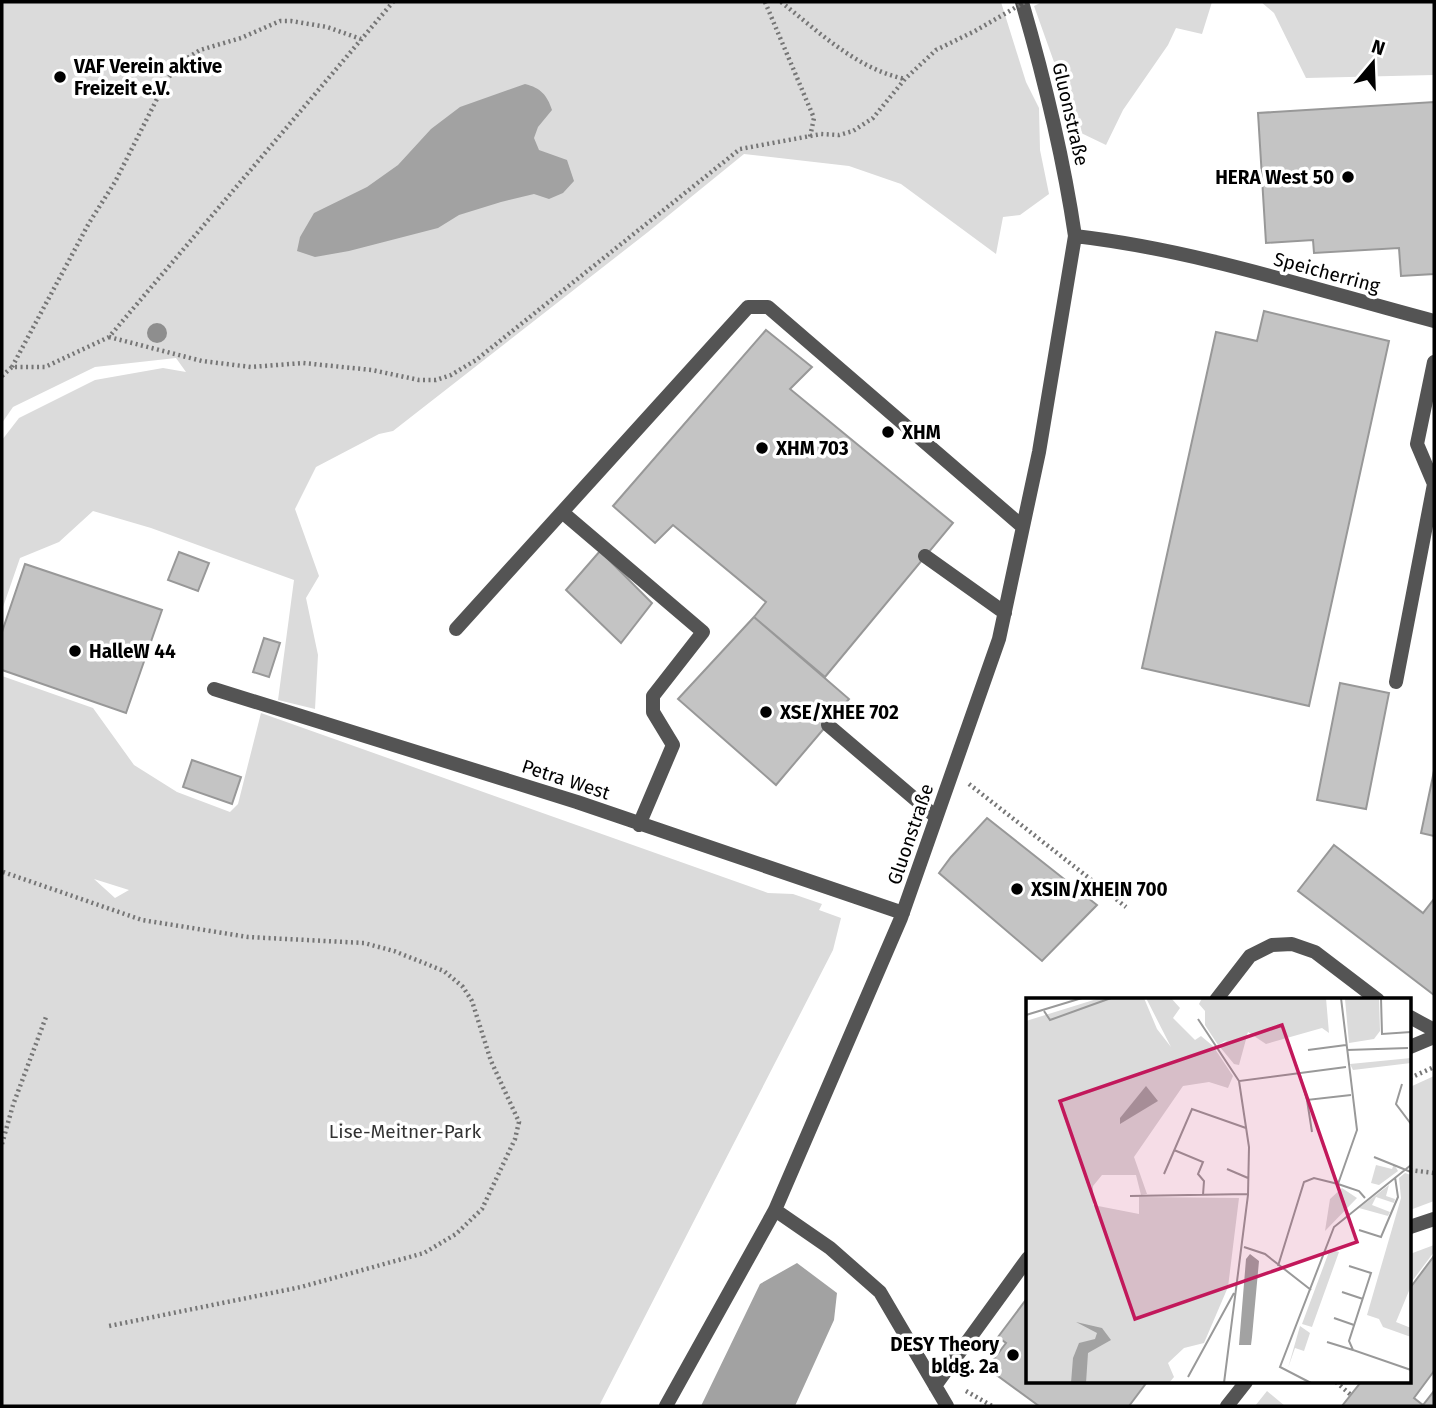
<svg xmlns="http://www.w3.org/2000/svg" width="1436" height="1408" viewBox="0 0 1436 1408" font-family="'Fira Sans',sans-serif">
<rect width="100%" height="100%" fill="#fff"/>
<path fill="#dbdbdb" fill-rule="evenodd" d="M2,2H1001L1026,82L1039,108L1040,150L1049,194L1020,215L1003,217L996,254L901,184L849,166L744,154L648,232L393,431L379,434L316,467L295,509L319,576L306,598L318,655L315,709L278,700L294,580L151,528L93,511L59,542L20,558L2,610V440L19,418L95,380L163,368L186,372L176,358L95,367L13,407L2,423Z
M1042,2H1212L1202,34L1176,28L1168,45L1123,110L1106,145L1079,132L1034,6Z
M1261,2H1434V75L1306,78L1274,13Z
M2,676L93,708L134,765L177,792L230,812L238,804L261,713L768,893L793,894L822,904L819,910L841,918L833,950L599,1406H2ZM94,879L129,890L115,898Z
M1434,1076V1201L1410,1210V1087Z
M1434,1245V1252L1410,1284V1254Z
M1267,1391L1285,1406H1255Z"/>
<path fill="#a2a2a2" d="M525,84C541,88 547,95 552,110L538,127L534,138L539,150L567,160L574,181L563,193L549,199L534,194L501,202L459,215L438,228L349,251L315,257L297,251L300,237L314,213L367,187L398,165L431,129L460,107Z
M797,1263L837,1293L834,1320L795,1406H701L760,1284Z"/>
<path fill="#c4c4c4" stroke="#989898" stroke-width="2" d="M1434,102V274L1401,276L1399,248L1314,253L1313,240L1266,243L1258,113Z
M1264,311L1389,341L1309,706L1142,668L1216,332L1257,341Z
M766,330L812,367L790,389L953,523L825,677L754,617L766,602L673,525L655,543L613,506Z
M600,551L652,603L621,643L566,590Z
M179,552L209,563L198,591L168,580Z
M25,564L162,610L126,713L2,670V632Z
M754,617L849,699L776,785L678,699Z
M264,638L280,643L269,677L253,672Z
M1340,683L1389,693L1366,809L1317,800Z
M192,760L241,777L232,804L183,787Z
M1434,771V836L1421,833Z
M987,818L1097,905L1042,961L939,873L951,857Z
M1334,845L1423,913L1434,899V995L1298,891Z
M1434,1256V1371L1414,1398L1423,1405L1434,1391V1406H1342L1361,1382H1410V1288Z
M1028,1297V1382H1147L1129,1406H1039L987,1368L1006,1343L998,1337Z"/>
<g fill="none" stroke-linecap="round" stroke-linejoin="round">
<path stroke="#767676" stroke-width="4.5" stroke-dasharray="2 3.5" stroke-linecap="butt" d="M765,2L814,118L810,137
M781,2C819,32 857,69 905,79
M109,337L202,361L251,367L303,363L372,370L419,380H436L451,375L476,360L740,149L821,134L839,135L853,131L873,118L905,79L936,50L975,31
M12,367L89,223L115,182L165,83L178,64L200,50L241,38L280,21H291L327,27L361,39
M2,376L12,367H45L109,337L393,2
M969,784L1126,907
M3,872L142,920L248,937L364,943L394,951L444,971L463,987L472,1001L491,1061L519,1122L515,1139L482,1209L456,1234L424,1253L301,1287L109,1326
M1410,1078L1434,1067
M2,1144L13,1105L46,1017
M1410,1170L1434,1173
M1336,1382L1351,1395
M966,1391L992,1406"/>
<path stroke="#545454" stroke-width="14" d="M1022,2C1045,81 1063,155 1075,236
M562,512L703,632L653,696V712L673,745L639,825
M925,556L1005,613
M456,629L748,307H768L1023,527
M1396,682L1434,484L1417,444L1434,362
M214,689L577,802L903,913
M828,725L936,817
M1216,1000L1250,956L1272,945L1292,944L1315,952L1378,1000
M1410,1017L1434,1030
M1410,1047L1434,1037
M775,1210L830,1248L880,1292L947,1406
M1410,1227L1434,1219
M935,1386L1028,1258
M666,1406L775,1210L901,918L999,639L1039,452L1075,236C1197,250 1316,290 1434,321
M1227,1406L1246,1382"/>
<path stroke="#767676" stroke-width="4.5" stroke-dasharray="2 3.5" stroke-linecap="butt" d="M975,31L1025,2"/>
</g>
<circle fill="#8e8e8e" cx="157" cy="333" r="10"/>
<g fill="#000" stroke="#fff" stroke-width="2.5">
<circle cx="60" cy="77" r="7"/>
<circle cx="1348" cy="177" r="7"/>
<circle cx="888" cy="432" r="7"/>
<circle cx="762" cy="448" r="7"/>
<circle cx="75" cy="651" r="7"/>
<circle cx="766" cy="712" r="7"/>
<circle cx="1017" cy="889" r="7"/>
<circle cx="1013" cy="1355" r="7"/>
</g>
<g text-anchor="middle" stroke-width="7" stroke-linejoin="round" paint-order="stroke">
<g font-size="19" font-weight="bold" fill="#000" stroke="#fff" text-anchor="start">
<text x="74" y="73">VAF Verein aktive<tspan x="74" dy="22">Freizeit e.V.</tspan></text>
<text x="1334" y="184" text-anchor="end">HERA West 50</text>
<text x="902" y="439">XHM</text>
<text x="776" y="455">XHM 703</text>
<text x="89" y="658">HalleW 44</text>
<text x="780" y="719">XSE/XHEE 702</text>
<text x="1031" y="896">XSIN/XHEIN 700</text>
<text x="999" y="1351" text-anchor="end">DESY Theory<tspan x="999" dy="22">bldg. 2a</tspan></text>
</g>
<g font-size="19" fill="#000" stroke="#fff">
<text transform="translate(1071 114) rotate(77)" y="7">Gluonstraße</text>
<text transform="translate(1327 272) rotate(15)" y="7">Speicherring</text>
<text transform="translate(566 779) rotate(18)" y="7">Petra West</text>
<text transform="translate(910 834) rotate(-71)" y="7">Gluonstraße</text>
</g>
<g font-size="19" fill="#323232" stroke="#fff">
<text x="405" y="1138">Lise-Meitner-Park</text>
</g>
</g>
<g transform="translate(1026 998)">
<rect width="385" height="385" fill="#fff"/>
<path d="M74,0H118L131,31L145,49L120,0H145L154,10L147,20L169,42L175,38L187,48L207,78L202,90L183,84L157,88L108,159L121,196L115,197L110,177H76L67,188V207L113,216V199L213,200L202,289L178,345L158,350L142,365L148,379L143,385H0V23ZM176,0H300L303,35L296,30L240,46L222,34L213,67L208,66L194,49L201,42L192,47L179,27V13L173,6ZM353,0L354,33L348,41L323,45L319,1ZM385,60V65L327,72L324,66ZM368,166L372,173L353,187L345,185L350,167L366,171ZM379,175L385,177V288L370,324L385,330V339L357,329L353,321L341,317L375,200L373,180ZM363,187L360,198L369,201L368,205L350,199L346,207L364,214L362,218L333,210ZM316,190L331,200L299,233L304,201ZM304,251L313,254L286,329L276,326ZM274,328L284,335L278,353L269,350L262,370Z" fill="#dbdbdb"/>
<path d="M120,88L132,103L94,126V120ZM224,256L233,263L226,339L225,347H213L220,261ZM50,324L76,330L85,342L62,355L60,385H45L47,360L53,345L69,341L71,335Z" fill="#a2a2a2"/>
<path fill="none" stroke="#999" stroke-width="2" d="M315,0L331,132L312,186L333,193L339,200M355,0L356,36L385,34M18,13L24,22L85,0M0,17L56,0M172,21L213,83M282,52L320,47M321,52L382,50M274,77L281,102L325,97M376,86L370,106L385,126M281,102L286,134M148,152L177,164L172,176L178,183L177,197M348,159L385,174M201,171L222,180M138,176L166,111L220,130M104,198L222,196M333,232L355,239L372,199L369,179M218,249L239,256L285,292M252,268L278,184L288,180L312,186M323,268L345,275L323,343L327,352L385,372M316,294L337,301M308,320L328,327M301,344L327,352M162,379L208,295M198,385L222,197L223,149L213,83L320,69M285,385L254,369L308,229L385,167"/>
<path fill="#c2185b" fill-opacity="0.15" stroke="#c2185b" stroke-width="3.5" d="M256,27L331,244L109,321L34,103Z"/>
<rect width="385" height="385" fill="none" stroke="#000" stroke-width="3.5"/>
</g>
<rect width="1436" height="1408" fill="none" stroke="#000000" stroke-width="7"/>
<g transform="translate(1373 63) rotate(19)" stroke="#ffffff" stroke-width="5" paint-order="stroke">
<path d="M0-5L12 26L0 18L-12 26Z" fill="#000000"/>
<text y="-10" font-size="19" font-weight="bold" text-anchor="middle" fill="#000000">N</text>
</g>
</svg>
